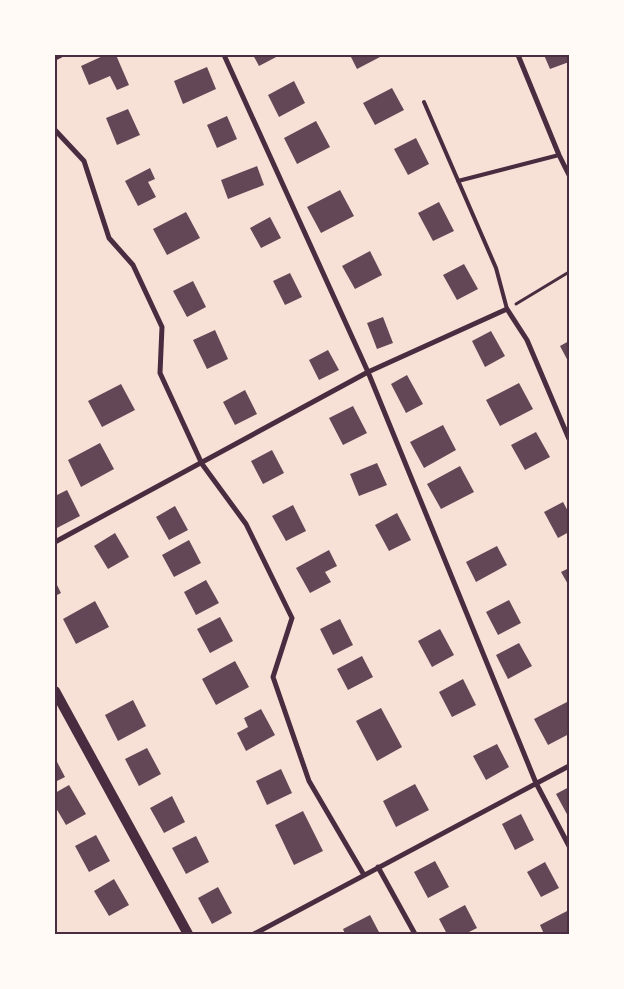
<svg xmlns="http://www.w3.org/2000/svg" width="624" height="989" viewBox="0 0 624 989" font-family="'Alegreya Sans',sans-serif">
<rect width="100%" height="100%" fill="#f7e1d7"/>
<path fill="#644757" d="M105,55H116L129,85L117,90L110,76L89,85L81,66Z
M253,55H280L259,66Z
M350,55H379L380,57L357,69Z
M544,55H569V62L550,69Z
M207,67L216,89L183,104L174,81Z
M294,81L305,103L279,117L268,95Z
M392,88L404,110L375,125L363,103Z
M128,109L140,135L117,145L106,118Z
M227,116L237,139L217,148L207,125Z
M316,121L330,147L297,164L284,138Z
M416,138L429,164L408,175L394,149Z
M257,166L264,185L228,199L221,180Z
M150,168L155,179L148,182L156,197L138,206L125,181Z
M340,190L354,216L321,233L307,207Z
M439,202L454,231L433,241L418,213Z
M186,212L200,238L167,255L153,229Z
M270,217L281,238L261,248L250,228Z
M370,251L382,275L355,289L342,266Z
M464,264L478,289L457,300L443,275Z
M290,273L302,297L285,305L273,281Z
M193,281L206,307L187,317L173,291Z
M383,317L393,343L377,349L367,323Z
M215,330L228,359L207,369L193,340Z
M491,331L505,356L485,367L472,341Z
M569,341V363L560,346Z
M328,350L339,370L319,380L309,360Z
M407,375L423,404L406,413L391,384Z
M519,383L533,409L500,426L486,400Z
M121,384L135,410L102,427L88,401Z
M245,390L257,414L235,425L223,402Z
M353,406L367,433L343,445L329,418Z
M443,425L456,450L424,468L410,442Z
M536,432L550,457L525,470L511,445Z
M100,443L114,469L81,487L68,460Z
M272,450L284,473L263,484L251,461Z
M377,463L387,485L359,496L350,474Z
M460,466L474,492L441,509L427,484Z
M67,490L80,516L55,529V496Z
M563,502L569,513V532L558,538L544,512Z
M293,505L306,531L286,541L272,516Z
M175,506L188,530L169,540L156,517Z
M397,513L411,540L389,551L375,525Z
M115,533L129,557L108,569L94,546Z
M189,540L201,563L174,577L162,555Z
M497,546L507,565L476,582L466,562Z
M329,550L337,566L325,572L331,582L310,593L296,568Z
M569,568V586L561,572Z
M206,580L219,603L196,615L184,592Z
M55,581L61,593L55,596Z
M509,600L521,623L498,635L486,612Z
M95,601L109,627L76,644L63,619Z
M220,617L233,641L210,653L197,629Z
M340,619L353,645L333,655L320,629Z
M440,629L454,655L432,667L418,641Z
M519,643L532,666L508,679L496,655Z
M362,656L373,677L348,690L337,669Z
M235,661L249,687L216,705L202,679Z
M463,679L476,705L452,717L439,692Z
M133,700L146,726L118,741L105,715Z
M567,702L569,706V734L548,745L534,719Z
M381,708L402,747L377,761L356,721Z
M261,709L275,735L246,751L237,733L248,727L244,718Z
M497,744L509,767L486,780L473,756Z
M147,748L161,774L139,786L125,759Z
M55,758L65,777L55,782Z
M281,769L292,793L267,805L256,781Z
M415,784L429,810L396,827L383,801Z
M69,785L86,814L66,825L56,808L55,809V793Z
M569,787V818L556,794Z
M172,796L185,822L164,833L150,808Z
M303,811L323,851L294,865L275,825Z
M521,814L534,840L515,850L502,824Z
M96,835L110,861L89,872L75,846Z
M196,836L209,862L186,874L172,848Z
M435,861L449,887L428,898L414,872Z
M545,862L559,888L541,897L527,872Z
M114,879L129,905L109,916L94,891Z
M218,887L232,913L212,924L198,898Z
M465,905L477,928L465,934H447L439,919Z
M569,910V934H544L540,925Z
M370,915L380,934H345L343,929Z"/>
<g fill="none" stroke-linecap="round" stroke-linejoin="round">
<path stroke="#4a2c40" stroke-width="3" d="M516,304L569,272"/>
<path stroke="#4a2c40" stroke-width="4" d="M424,102L496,268L507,309
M458,181L559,155"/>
<path stroke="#4a2c40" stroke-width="5" d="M224,55L368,372L536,783L569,846
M518,55L559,155L569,175
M55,58L61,55
M55,130L84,161L109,238L133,265L162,327L160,373L202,464L246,524L292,618L273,677L309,781L364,875
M55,542L368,372L507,309L527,340L569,439
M378,867L415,934
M254,934L569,766"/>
<path stroke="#4a2c40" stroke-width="10" d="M55,691L188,934"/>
</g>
<rect width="624" height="989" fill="none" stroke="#fffaf5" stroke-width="112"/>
<rect x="56" y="56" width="512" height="877" fill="none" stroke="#4a2c40" stroke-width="2"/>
</svg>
